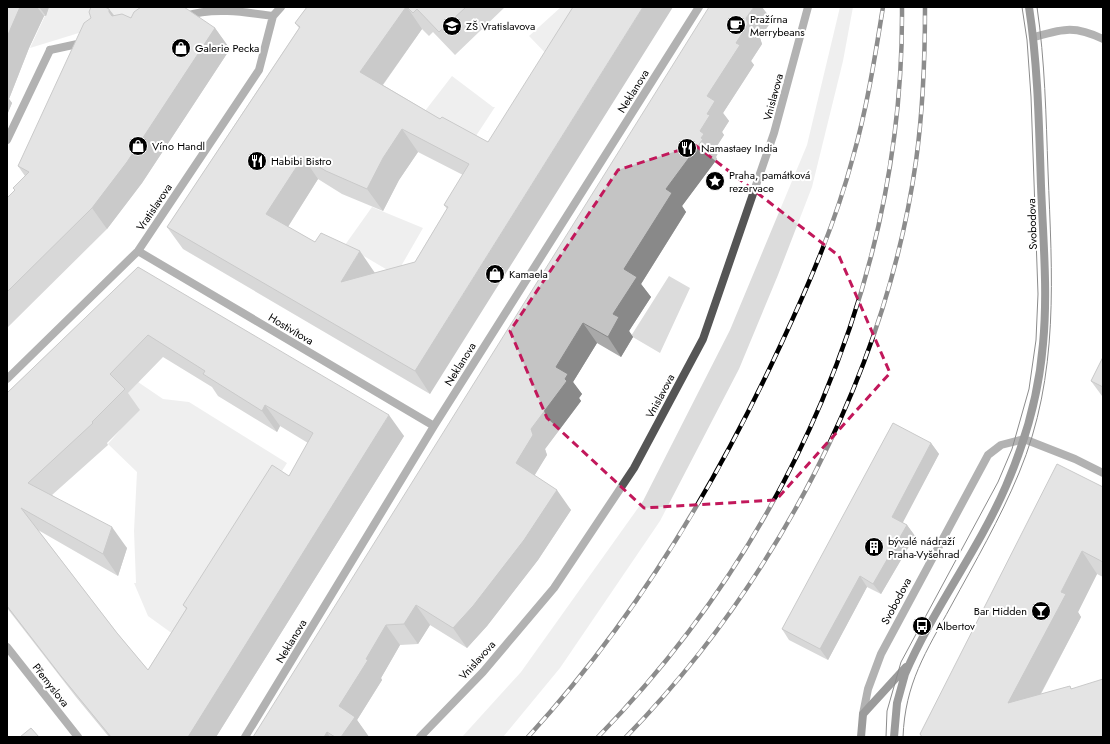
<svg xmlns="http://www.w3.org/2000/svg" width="1110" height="744" viewBox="0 0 1110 744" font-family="Jost,sans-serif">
<rect width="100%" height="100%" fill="#fff"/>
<path fill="#dcdcdc" d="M49,7H171L160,14L108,24L30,48Z
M561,7H580L553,61L529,36Z
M840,7H853L843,61L812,187L778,275L739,369L660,521L560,668L503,737H462L521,672L643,501L730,330L807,145Z
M452,76L493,107H495L468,148L418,120Z
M372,207L423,228L396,275L345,245Z
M669,276L690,288L660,353L631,336Z
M138,382L163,399L189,402L287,463L177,637L148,616L134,583H136L134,531L137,472L108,444L120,430L125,395Z"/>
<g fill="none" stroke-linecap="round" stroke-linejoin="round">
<path stroke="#555" stroke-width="8" d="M7,140L50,50
M863,714L868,689L881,654L988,455L1001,445L1024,439"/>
<path stroke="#555" stroke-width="8" d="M185,16C213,7 245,12 273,16
M1034,37C1063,29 1074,25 1103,39
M50,50L82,43
M138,251L434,426
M7,379L138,251L259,70L273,16L281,7
M1024,439L1075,459L1103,473
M7,647L78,737
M245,737L434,426L699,7"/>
<path stroke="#555" stroke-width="8" d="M420,737L483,672L554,588L634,468L703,339L774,133L808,7"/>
<path stroke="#222" stroke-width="8" d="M861,737L863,714L906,667
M894,737L897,703L905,674C933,609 978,551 1006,486C1026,440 1039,393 1043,344C1048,292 1043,238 1041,186C1039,126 1038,66 1029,7"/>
<path stroke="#000" stroke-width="1" d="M886,737L887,711L901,662L998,482L1012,449L1029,389L1036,340L1038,294L1031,97L1027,40L1022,7
M903,737C905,683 926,652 951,606C975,562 1000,519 1019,473C1060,375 1052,275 1048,171C1046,116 1045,61 1037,7"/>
<g stroke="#000" stroke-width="4.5">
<path id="rail" d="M528,737C635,620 716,485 782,342C810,282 836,221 853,157C867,108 875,57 883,7
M598,737C787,543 904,280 902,7
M626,737C775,584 886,373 916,161C923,110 925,59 925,7"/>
</g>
<use href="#rail" stroke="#fff" stroke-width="3" stroke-dasharray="9" stroke-linecap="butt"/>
</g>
<path fill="#a9a9a9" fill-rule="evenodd" d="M7,7H49L46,16H44L29,48L9,99L12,103L7,115Z
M307,7H505L455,55L433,32L429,36L422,29L383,85L440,119L488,142L430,394L183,249L167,227L299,28L295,23ZM418,152L463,175L444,205L447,209L415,262L375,273L315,242L288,227L318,179L342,194L383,211L399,180Z
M109,9L114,15L131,18L215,28L230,49L142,183L107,229L7,328V198L15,190L13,188L25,176L18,166Z
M772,20L760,38L762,44L751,61L754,65L723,113L729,121L722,132L724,135L715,149L718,153L716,157L717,159L682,206L686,212L641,284L651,297L629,331L633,337L621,357L597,343L573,382L582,394L579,398L581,401L545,449L547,455L534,475L571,510L538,560L487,626L467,648L430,625L418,644L400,645L381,678L382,680L357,720L369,737H253Z
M138,267L404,436L216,737H109L76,697L7,608V393ZM163,357L212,387L218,396L277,432L280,426L308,443L289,476L183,605L186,609L148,670L117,633L38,530L118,576L127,548L52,495L108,445L107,443L140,410L128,393Z
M1103,357V397L1102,396L1091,381Z
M931,443L939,454L902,522L907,525L915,536L881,594L867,587L828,660L789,640L782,629Z
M1103,487V577L1097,574L1078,612L1081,617L1041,694L1070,686L1103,737H922L920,734Z"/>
<path fill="#898989" d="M20,7H37L44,16L29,48L9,99L12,103L7,115V37Z
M39,7H49L46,16Z
M406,7H407L422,29L376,94L360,72Z
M643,7H673L430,394L415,371Z
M754,7H762L772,20L760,38L762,44L751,61L754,65L723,113L729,121L722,132L724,135L715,149L718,153L716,157L717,159L682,206L686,212L641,284L651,297L629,331L633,337L621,357L608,337L624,269L666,189L701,138L700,131L707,114V96L746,18Z
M109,9L124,30L109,12Z
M215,28L230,49L142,183L107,229L92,208Z
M402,129L418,152L399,180L383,211L367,189L383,158Z
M303,157L318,179L282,236L266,214Z
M360,251L375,273L341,282Z
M583,323L597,343L573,382L582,394L579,398L581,401L545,449L547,455L530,483L516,463L531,429L556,367Z
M265,405L280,426L277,432L262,411Z
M389,415L404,436L216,737H188Z
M931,443L939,454L900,528L892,517Z
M557,490L571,510L538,560L487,626L467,648L453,628Z
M907,525L915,536L881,594L873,584Z
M112,527L127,548L118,576L103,554Z
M1082,551L1097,574L1078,612L1081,617L1024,725L1008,703L1061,592Z
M860,576L867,587L828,660L820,649Z
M416,605L430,625L418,644L404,624Z
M386,625L400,645L381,678L382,680L357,720L369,737H341L339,706L366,659Z
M327,732L330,737H324Z"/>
<path fill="#c4c4c4" stroke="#898989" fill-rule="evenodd" d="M7,7H20L7,37Z
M91,7H105L109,9V12L112,16L122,14L131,18L134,12L141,7H184L215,28L127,162L92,208L7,292V198L15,190L13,188L29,172L18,166L84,23L91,18L89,12Z
M307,7H406L360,72L440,119L442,117L488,142L573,7H643L415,371L167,227L300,27L295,23ZM402,129L469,164L444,205L448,207L415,262L341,282L360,251L321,233L315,242L266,214L303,157L326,171L367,189L383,158Z
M407,7H466L439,32L417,9L413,13Z
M709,7H754L746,18L748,24L736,43L740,45L707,96L715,101L707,114L710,115L700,131L704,134L701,138L703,139L666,189L672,193L624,269L637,277L613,314L619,317L608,337L583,323L556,367L568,374L565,379L567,381L531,429L533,435L516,463L557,490L524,540L473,606L453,628L416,605L404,624L386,625L366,659L368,660L339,706L355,717L341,737H335L327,732L324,737H253Z
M138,267L389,415L188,737H111L61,676L7,606V393ZM148,335L205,371L203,374L262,411L265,405L313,433L289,476L272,465L183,605L187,608L148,670L117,633L21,508L103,554L112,527L28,483L93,423L92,422L125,389L110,374Z
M1103,357V387L1091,381Z
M893,423L931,443L892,517L907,525L873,584L860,576L820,649L782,629Z
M1057,464L1103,487V562L1082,551L1061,592L1066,594L1008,703L1070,686L1071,689L1103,679V737H922L920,734Z
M31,728L39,737H20Z"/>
<path d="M0 0H1110V744H0ZM695,145L839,256L890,373L776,500L644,508L547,418L510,331L618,170Z" fill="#fff" fill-opacity=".55" fill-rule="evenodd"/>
<path fill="none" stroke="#c2185b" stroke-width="3" stroke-dasharray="8 5" stroke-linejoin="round" d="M695,145L839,256L890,373L776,500L644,508L547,418L510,331L618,170Z"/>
<defs>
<g id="cafe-disc" transform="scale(1)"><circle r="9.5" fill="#000" stroke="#fff"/><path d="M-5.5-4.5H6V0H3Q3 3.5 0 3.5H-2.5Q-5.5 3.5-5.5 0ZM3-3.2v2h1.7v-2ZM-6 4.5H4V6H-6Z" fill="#fff"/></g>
<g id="school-disc" transform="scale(1)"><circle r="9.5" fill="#000" stroke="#fff"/><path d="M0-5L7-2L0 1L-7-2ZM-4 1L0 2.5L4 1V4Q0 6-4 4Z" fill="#fff"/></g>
<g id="shop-disc" transform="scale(1)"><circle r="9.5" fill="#000" stroke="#fff"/><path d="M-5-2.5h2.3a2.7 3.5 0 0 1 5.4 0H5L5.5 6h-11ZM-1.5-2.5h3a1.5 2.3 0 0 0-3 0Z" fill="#fff"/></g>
<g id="restaurant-disc" transform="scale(1)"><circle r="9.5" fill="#000" stroke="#fff"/><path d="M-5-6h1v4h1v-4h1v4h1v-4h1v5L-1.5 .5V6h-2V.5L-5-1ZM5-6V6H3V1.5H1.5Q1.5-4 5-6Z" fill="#fff"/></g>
<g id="sight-disc" transform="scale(1)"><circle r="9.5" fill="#000" stroke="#fff"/><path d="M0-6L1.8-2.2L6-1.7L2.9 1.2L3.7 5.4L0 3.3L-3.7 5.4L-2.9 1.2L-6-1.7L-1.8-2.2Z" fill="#fff"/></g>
<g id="building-disc" transform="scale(1)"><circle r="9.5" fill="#000" stroke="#fff"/><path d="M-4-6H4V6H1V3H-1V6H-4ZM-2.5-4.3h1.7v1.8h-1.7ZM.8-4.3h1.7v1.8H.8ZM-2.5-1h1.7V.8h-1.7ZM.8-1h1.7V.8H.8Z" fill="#fff"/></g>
<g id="bar-disc" transform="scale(1)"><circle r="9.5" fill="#000" stroke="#fff"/><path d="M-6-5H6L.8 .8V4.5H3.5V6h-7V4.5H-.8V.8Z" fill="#fff"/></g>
<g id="bus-disc" transform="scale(1)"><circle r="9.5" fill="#000" stroke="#fff"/><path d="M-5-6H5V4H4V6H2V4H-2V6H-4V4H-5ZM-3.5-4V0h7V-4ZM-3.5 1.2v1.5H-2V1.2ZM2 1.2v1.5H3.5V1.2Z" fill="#fff"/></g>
</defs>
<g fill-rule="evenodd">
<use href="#cafe-disc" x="736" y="25"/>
<use href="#school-disc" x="452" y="26"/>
<use href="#shop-disc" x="181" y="48"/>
<use href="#shop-disc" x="138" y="146"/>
<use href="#restaurant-disc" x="687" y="148"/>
<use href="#restaurant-disc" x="257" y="161"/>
<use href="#sight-disc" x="715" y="181"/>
<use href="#shop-disc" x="495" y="274"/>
<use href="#building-disc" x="874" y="547"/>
<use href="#bar-disc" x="1041" y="611"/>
<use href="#bus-disc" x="922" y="626"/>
</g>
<g text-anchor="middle" stroke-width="4" stroke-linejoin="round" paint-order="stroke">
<g font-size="11" fill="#000" stroke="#fff" text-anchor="start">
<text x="750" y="23">Pražírna<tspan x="750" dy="13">Merrybeans</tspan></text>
<text x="466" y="30">ZŠ Vratislavova</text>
<text x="195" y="52">Galerie Pecka</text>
<text x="152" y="150">Víno Handl</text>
<text x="701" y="152">Namastaey India</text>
<text x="271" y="165">Habibi Bistro</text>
<text x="729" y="179">Praha, památková<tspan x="729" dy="13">rezervace</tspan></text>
<text x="509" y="278">Kamaela</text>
<text x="888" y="545">bývalé nádraží<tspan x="888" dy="13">Praha-Vyšehrad</tspan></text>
<text x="1027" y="615" text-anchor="end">Bar Hidden</text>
<text x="936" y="630">Albertov</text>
</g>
<g font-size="11" fill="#000" stroke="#fff">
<text transform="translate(633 91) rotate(-58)" y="4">Neklanova</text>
<text transform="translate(773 97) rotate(-75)" y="4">Vnislavova</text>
<text transform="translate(154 207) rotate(-56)" y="4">Vratislavova</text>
<text transform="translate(1032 224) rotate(-92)" y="4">Svobodova</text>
<text transform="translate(291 329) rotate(31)" y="4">Hostivítova</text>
<text transform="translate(460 364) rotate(-58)" y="4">Neklanova</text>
<text transform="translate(660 396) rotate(-62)" y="4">Vnislavova</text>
<text transform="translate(896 601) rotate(-62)" y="4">Svobodova</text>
<text transform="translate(291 641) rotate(-59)" y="4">Neklanova</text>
<text transform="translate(477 660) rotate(-48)" y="4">Vnislavova</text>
<text transform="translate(51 685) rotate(52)" y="4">Přemyslova</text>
</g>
</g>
<rect width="1110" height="744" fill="none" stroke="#000000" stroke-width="16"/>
</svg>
